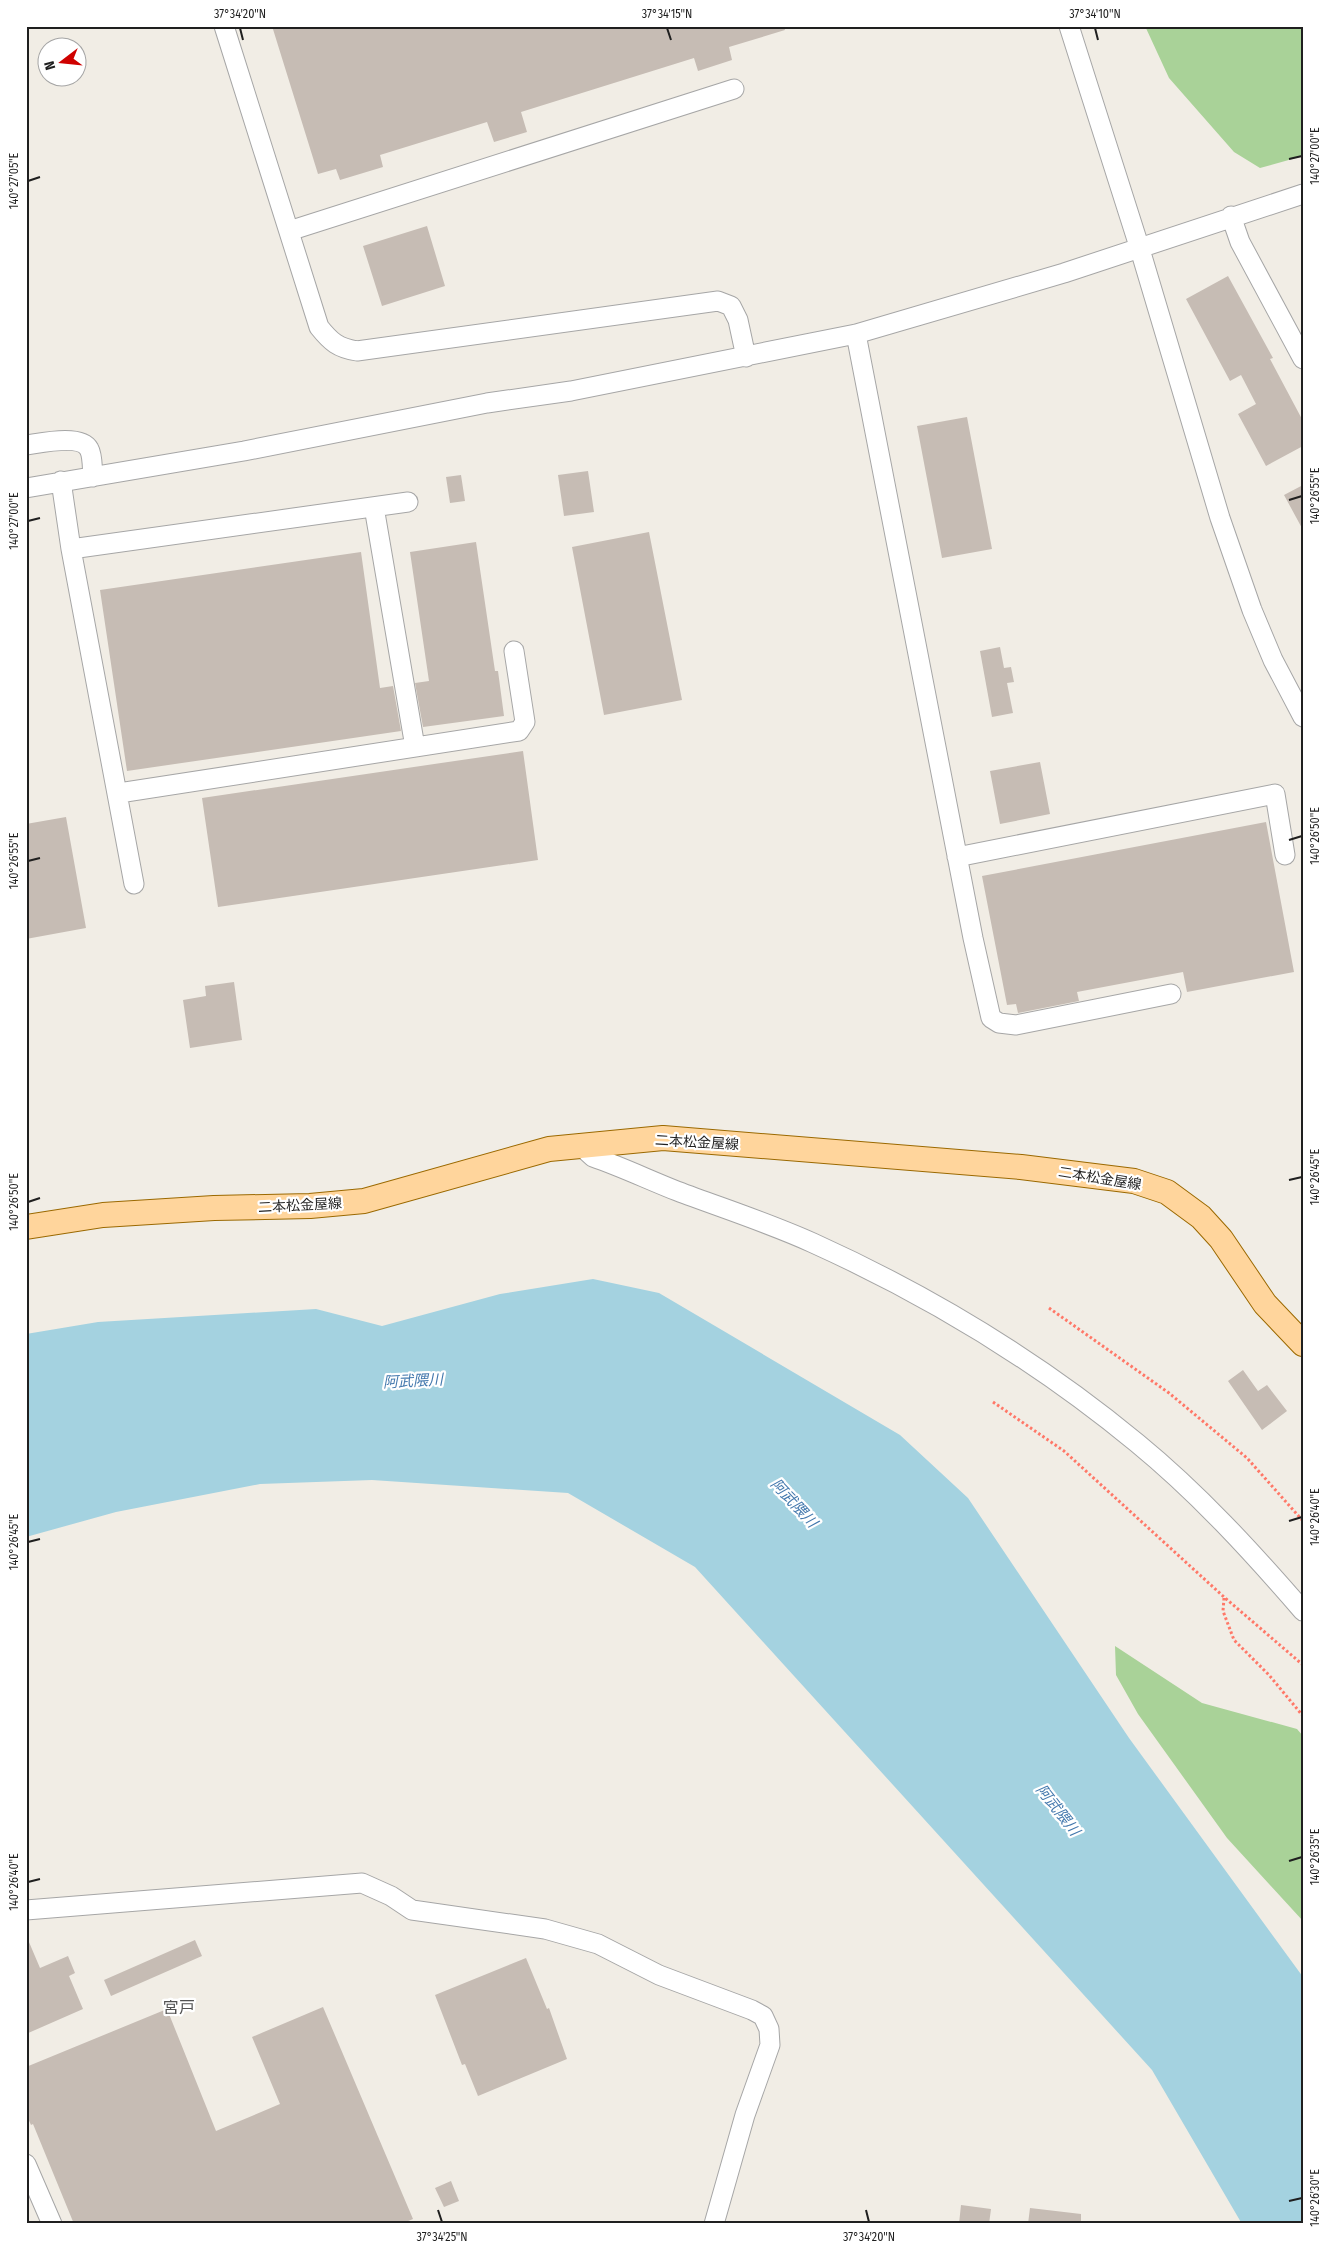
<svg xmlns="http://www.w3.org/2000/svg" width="1329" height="2250" viewBox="0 0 1329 2250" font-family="'Fira Sans Condensed','Noto Sans JP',sans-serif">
<rect width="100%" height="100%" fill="#f1ede5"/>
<path fill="#a9d298" d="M1145,26H1303V156L1260,168L1234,152L1169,78Z
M1115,1646L1202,1703L1297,1729L1303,1736V1921L1227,1838L1138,1714L1116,1675Z"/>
<path fill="#a4d2e0" d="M593,1279L659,1293L900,1435L968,1498L1129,1738L1303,1977V2224H1242L1152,2070L695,1567L568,1493L372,1480L260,1484L116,1512L26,1537V1334L98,1322L316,1309L382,1326L500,1294Z"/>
<path fill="#c6bcb4" d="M272,26H784L785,30L729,47L732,60L698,71L694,58L521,112L527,132L494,142L487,122L380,155L383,167L340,180L336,169L318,174Z
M427,226L445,286L382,306L363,246Z
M1228,276L1273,358L1270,359L1303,421V446L1266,466L1238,414L1256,404L1241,375L1230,381L1186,299Z
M967,417L992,549L942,558L917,426Z
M588,471L594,512L564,516L558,475Z
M461,475L465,501L450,503L446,477Z
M1303,485V530L1284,495Z
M649,532L682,700L604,715L572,547Z
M476,542L495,671H498L504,716L423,727L415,683L429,681L410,552Z
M361,552L380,688L393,686L401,731L127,771L100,590Z
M1000,647L1004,668L1011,667L1014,682L1007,683L1013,713L992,717L980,651Z
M523,751L538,860L218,907L202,798Z
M1040,762L1050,814L1000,824L990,771Z
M66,817L86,928L26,939V824Z
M1266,822L1294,972L1187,992L1183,972L1077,992L1079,1001L1018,1013L1016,1004L1007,1005L982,876Z
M234,982L242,1040L190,1048L183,1000L206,996L205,986Z
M1243,1370L1258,1391L1267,1385L1287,1411L1262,1430L1228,1381Z
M26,1935L40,1968L68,1956L75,1973L69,1976L83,2009L26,2034Z
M195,1940L202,1956L111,1996L104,1980Z
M526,1958L547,2009L549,2008L567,2059L478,2096L465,2064L462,2065L435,1995Z
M323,2007L413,2219L401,2224H74L33,2124L31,2125L26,2114V2067L167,2009L216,2131L280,2104L252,2037Z
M451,2181L459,2201L444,2207L435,2188Z
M961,2205L991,2209L989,2224H959Z
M1030,2208L1081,2214V2224H1028Z"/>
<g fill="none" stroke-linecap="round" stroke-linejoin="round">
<g stroke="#a6a6a6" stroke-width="21">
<path id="minor" d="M224,26L319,327C331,342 338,348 357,351L718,301L731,306L738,320L746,357
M1069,26L1139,246L1220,518L1252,610L1273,660L1303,717
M1231,216L1240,242L1303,359
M289,231L734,89
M856,334L973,938L991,1018L999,1023L1016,1025L1171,994
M26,445C41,443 81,434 89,449C93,456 92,469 93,477
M61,481L71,549L134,884
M26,488L244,451L487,403L571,391L856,334L1064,273L1303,194
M374,507L415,747
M71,549L408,502
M119,793L519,731L525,722L514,651
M957,857L1275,794L1285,855
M581,1146L593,1157C622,1167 649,1180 677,1191C722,1208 769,1223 813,1243C928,1295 1040,1363 1137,1443C1198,1493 1251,1551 1303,1611
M26,1910L362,1883L391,1896L412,1910L545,1929L598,1944L659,1975L752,2010L763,2016L769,2029L770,2045L745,2115L714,2224
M26,2164L52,2224"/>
</g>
<g stroke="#9b6900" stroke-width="26">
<path id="major" d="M26,1227L103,1215L214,1208L310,1206L364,1201L549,1149L663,1138L1021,1167L1134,1181L1167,1192L1201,1217L1221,1239L1265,1304L1303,1344"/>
</g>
<path stroke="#ff7868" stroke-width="3" stroke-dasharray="2.5 2.5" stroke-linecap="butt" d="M1049,1308L1169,1393L1247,1458L1303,1521
M993,1402L1064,1451L1224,1597L1303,1665
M1224,1598L1223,1611L1234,1640L1269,1675L1303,1716"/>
<use href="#minor" stroke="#fff" stroke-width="19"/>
<use href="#major" stroke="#ffd59c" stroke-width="24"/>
</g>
<path fill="none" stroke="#1f1f1f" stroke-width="2" d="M240,28L243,40M667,28L671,40M1095,28L1098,40M1289,159L1302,156M28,181L40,177M1289,500L1302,496M28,521L40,518M1289,840L1302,836M28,861L40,858M1289,1180L1302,1177M28,1202L40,1198M1289,1521L1302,1517M28,1542L40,1539M1289,1861L1302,1857M28,1882L40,1879M1289,2201L1302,2198M438,2210L442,2222M866,2210L869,2222"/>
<g text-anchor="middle" stroke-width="4.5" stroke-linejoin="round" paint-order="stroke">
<g font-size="14" fill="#1f1f1f" stroke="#fff">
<text transform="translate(697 1142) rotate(3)" y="5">二本松金屋線</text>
<text transform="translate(1100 1178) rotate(9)" y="5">二本松金屋線</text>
<text transform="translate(300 1205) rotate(-3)" y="5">二本松金屋線</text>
</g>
<g font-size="15" font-style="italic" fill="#4378ad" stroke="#fff">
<text transform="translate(413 1381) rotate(-3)" y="5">阿武隈川</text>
<text transform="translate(794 1503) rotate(47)" y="5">阿武隈川</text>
<text transform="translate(1058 1810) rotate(52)" y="5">阿武隈川</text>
</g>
<g font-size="16" fill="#525252" stroke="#fff">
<text x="179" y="2013">宮戸</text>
</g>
</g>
<rect width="1329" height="2250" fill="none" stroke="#ffffff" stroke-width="55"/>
<g transform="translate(62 62) rotate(254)"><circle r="24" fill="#ffffff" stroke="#a5a5a5"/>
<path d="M0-4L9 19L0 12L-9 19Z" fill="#cf0100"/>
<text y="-8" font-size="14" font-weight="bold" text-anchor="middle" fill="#1f1f1f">N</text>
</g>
<rect x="28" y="28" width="1274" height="2194" fill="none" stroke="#1f1f1f" stroke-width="2"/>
<g font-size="12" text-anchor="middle" fill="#1f1f1f">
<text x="240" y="18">37°34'20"N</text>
<text x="667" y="18">37°34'15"N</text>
<text x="1095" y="18">37°34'10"N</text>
<text transform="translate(1315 156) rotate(-90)" y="4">140°27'00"E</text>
<text transform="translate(14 181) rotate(-90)" y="4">140°27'05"E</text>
<text transform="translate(1315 496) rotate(-90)" y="4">140°26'55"E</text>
<text transform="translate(14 521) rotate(-90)" y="4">140°27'00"E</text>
<text transform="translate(1315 836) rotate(-90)" y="4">140°26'50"E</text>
<text transform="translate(14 861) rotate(-90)" y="4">140°26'55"E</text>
<text transform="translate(1315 1177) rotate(-90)" y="4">140°26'45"E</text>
<text transform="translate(14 1202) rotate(-90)" y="4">140°26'50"E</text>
<text transform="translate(1315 1517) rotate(-90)" y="4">140°26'40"E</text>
<text transform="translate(14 1542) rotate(-90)" y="4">140°26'45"E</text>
<text transform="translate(1315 1857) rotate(-90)" y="4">140°26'35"E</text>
<text transform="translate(14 1882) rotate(-90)" y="4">140°26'40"E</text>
<text transform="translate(1315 2198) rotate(-90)" y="4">140°26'30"E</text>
<text x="442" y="2241">37°34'25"N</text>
<text x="869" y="2241">37°34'20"N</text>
</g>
</svg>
